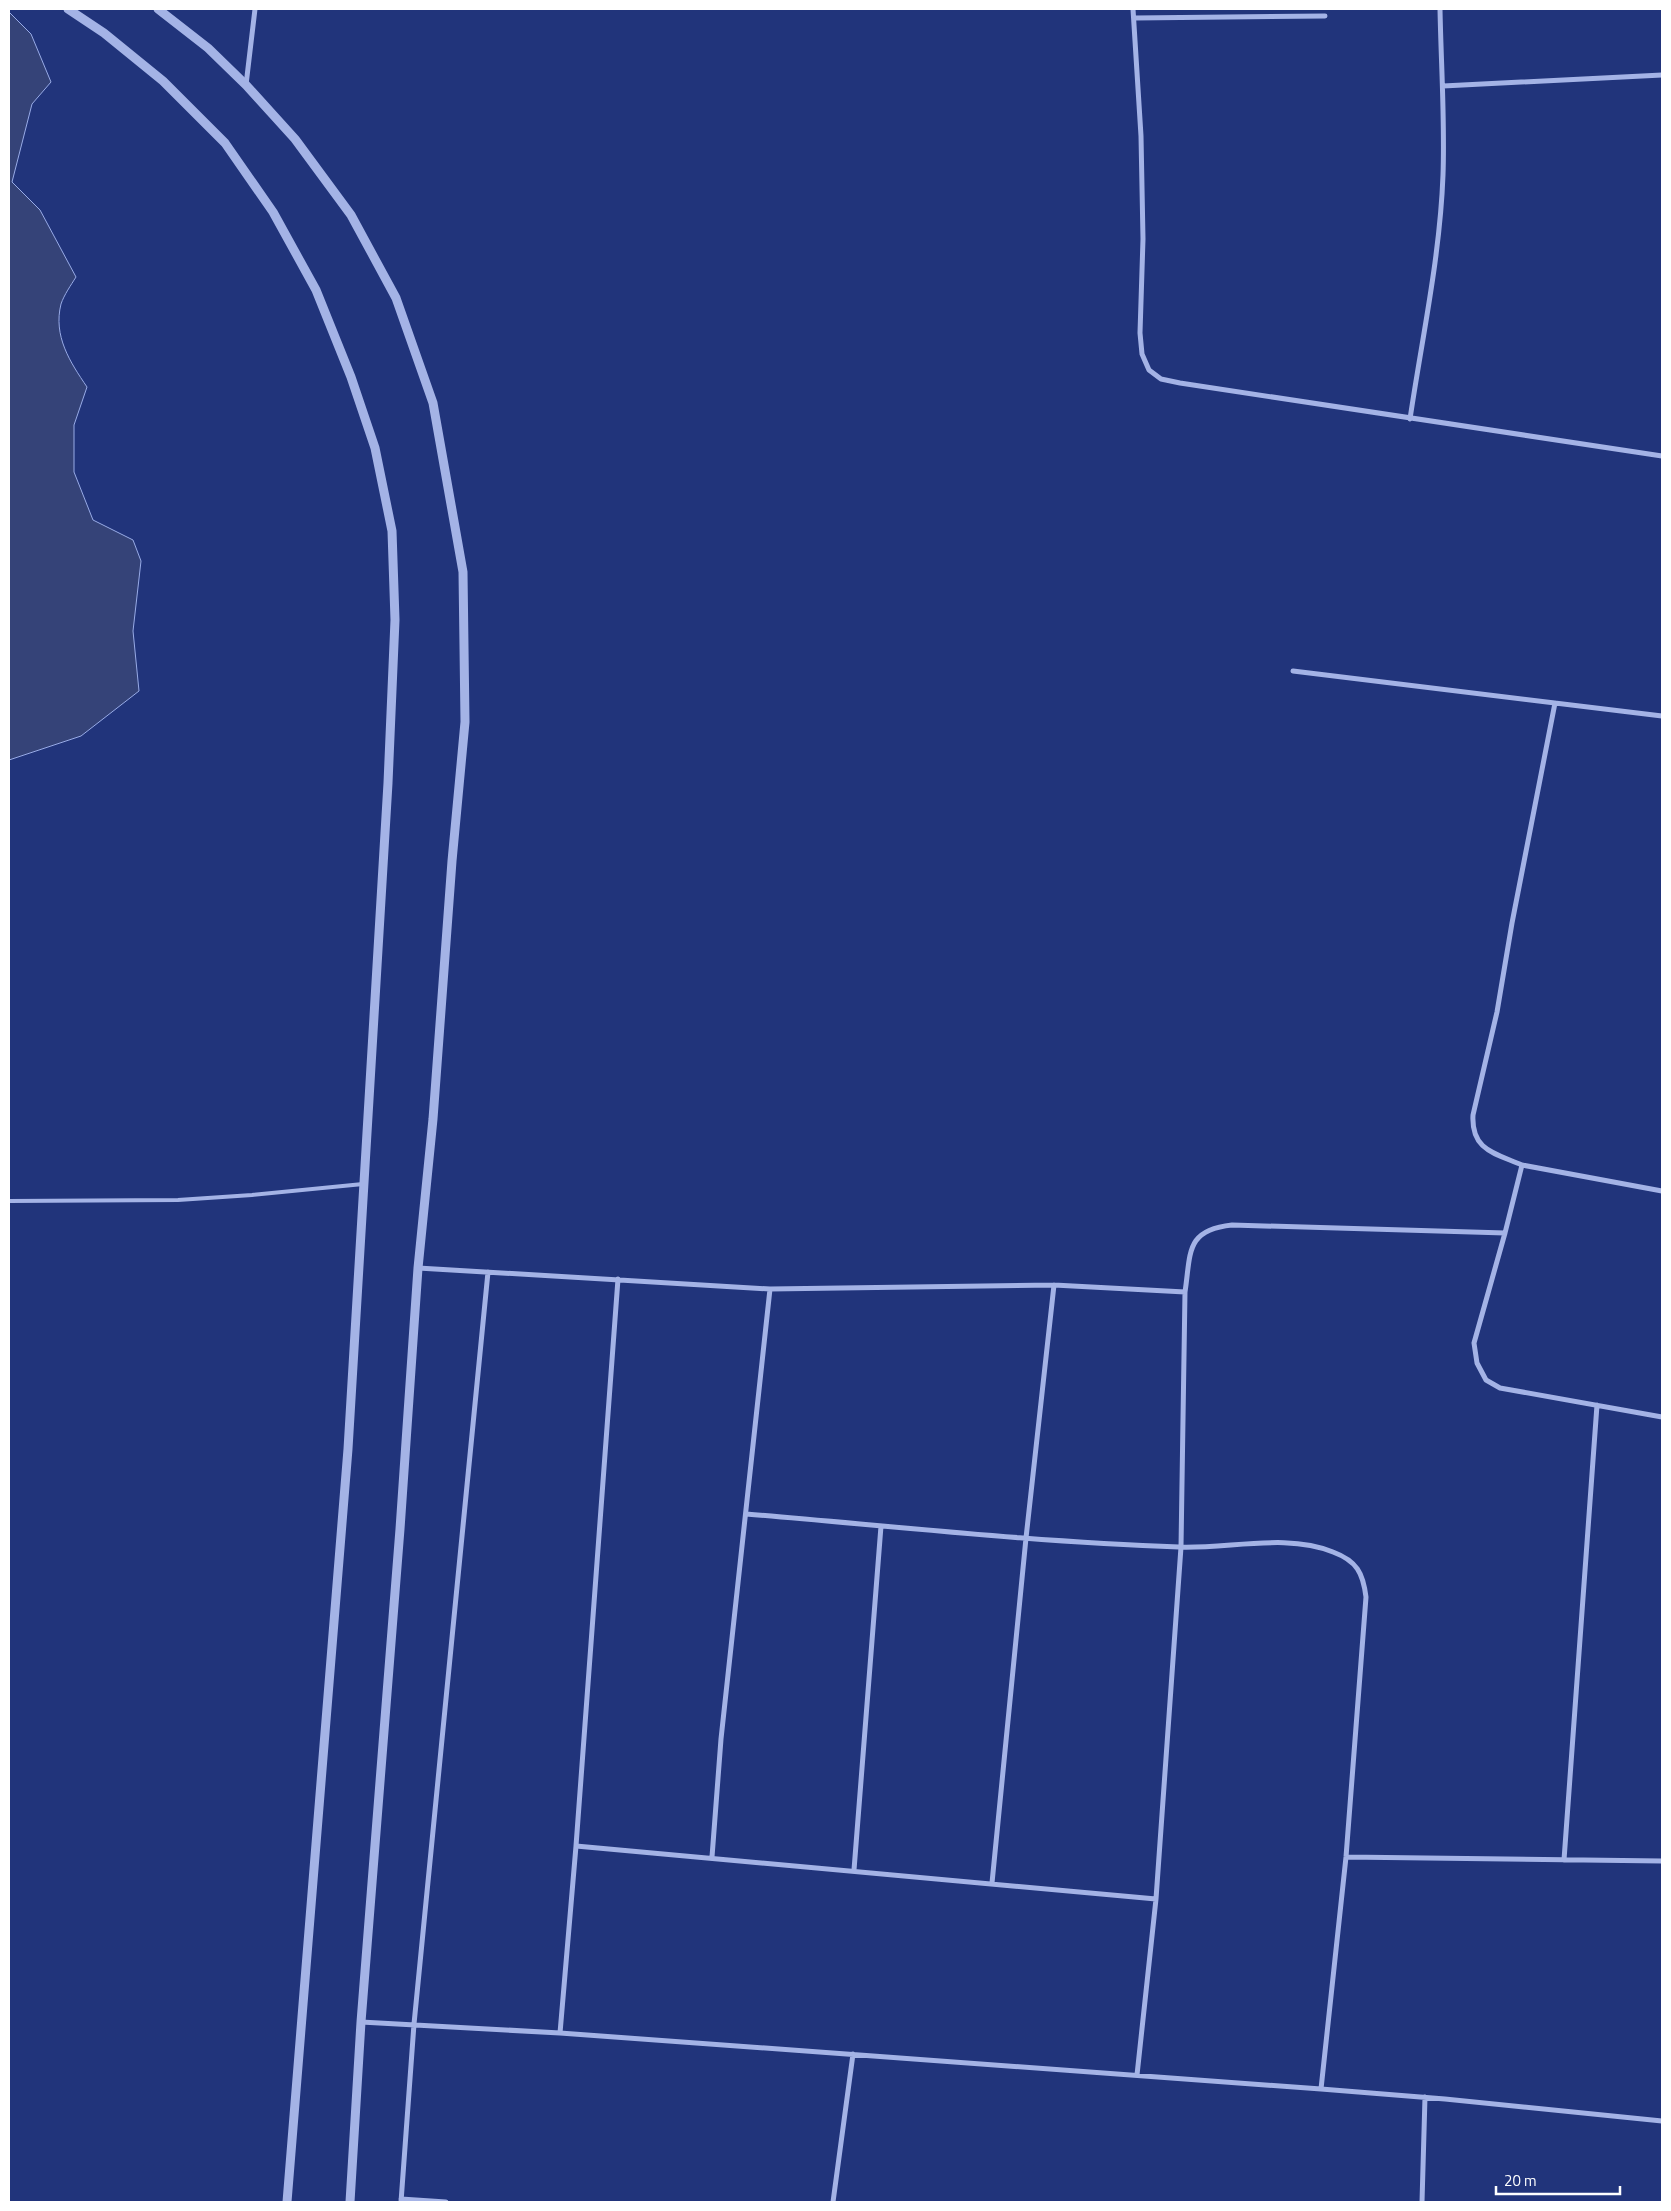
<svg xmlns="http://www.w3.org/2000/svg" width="1671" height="2211" viewBox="0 0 1671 2211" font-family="'Titillium Web',sans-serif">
<rect width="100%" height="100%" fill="#21347b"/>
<path fill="#354378" stroke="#98abe7" d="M9,12L31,34L51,82L32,104L12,182L40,210L76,277C71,285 64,295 61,304C53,336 70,362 87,387L74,425V472L93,520L133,540L141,561L133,631L139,691L81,736L9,760Z"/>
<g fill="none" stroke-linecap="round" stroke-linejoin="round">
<path stroke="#a4b3e6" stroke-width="4" d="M9,1201L178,1200L252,1195L363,1184"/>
<path stroke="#a4b3e6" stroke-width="5" d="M1133,9L1141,136L1143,239L1140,333L1142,354L1149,370L1161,379L1180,383L1662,456
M1135,18L1325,16
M246,85L255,9
M1443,86L1662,75
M1410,419C1422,338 1440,257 1443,175C1445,120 1441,64 1440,9
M1293,671L1662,716
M1522,1165C1494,1153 1471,1150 1473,1115L1497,1012L1512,923L1555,703
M1505,1233L1474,1343L1477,1363L1486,1380L1500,1388L1662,1417
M418,1268L770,1289L1054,1285L1185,1292C1191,1253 1185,1230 1232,1225L1505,1233L1522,1165L1662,1191
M746,1514C890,1526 1035,1542 1179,1547C1228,1549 1287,1533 1333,1552C1357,1561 1363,1573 1366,1597L1346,1857L1321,2089
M576,1846L1156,1899
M712,1857L721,1739L770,1289
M1346,1857L1662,1861
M1564,1860L1597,1405
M854,1870L881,1526
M992,1883L1026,1538L1054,1285
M361,2022L560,2033L1321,2089L1445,2099L1662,2121
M560,2033L576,1846L618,1279
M1137,2075L1156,1899L1181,1547L1185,1292
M401,2199L446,2202
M401,2202L414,2024L488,1272
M833,2202L853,2054
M1422,2202L1425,2097"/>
<path stroke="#a4b3e6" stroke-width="9" d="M68,9L104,33L163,81L225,143L273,212L316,290L351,377L375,448L392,531L395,620L388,783L348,1449L287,2202
M158,9L208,48L246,85L295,139L351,215L396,298L433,403L463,572L465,722L452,861L433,1119L418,1268L400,1529L361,2022L350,2202"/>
</g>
<rect width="1671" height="2211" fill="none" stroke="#ffffff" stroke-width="20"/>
<path d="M1496 2186v8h124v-8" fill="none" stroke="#ffffff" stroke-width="2.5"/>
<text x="1504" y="2186" font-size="15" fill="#ffffff" stroke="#21347b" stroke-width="4" paint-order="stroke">20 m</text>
</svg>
